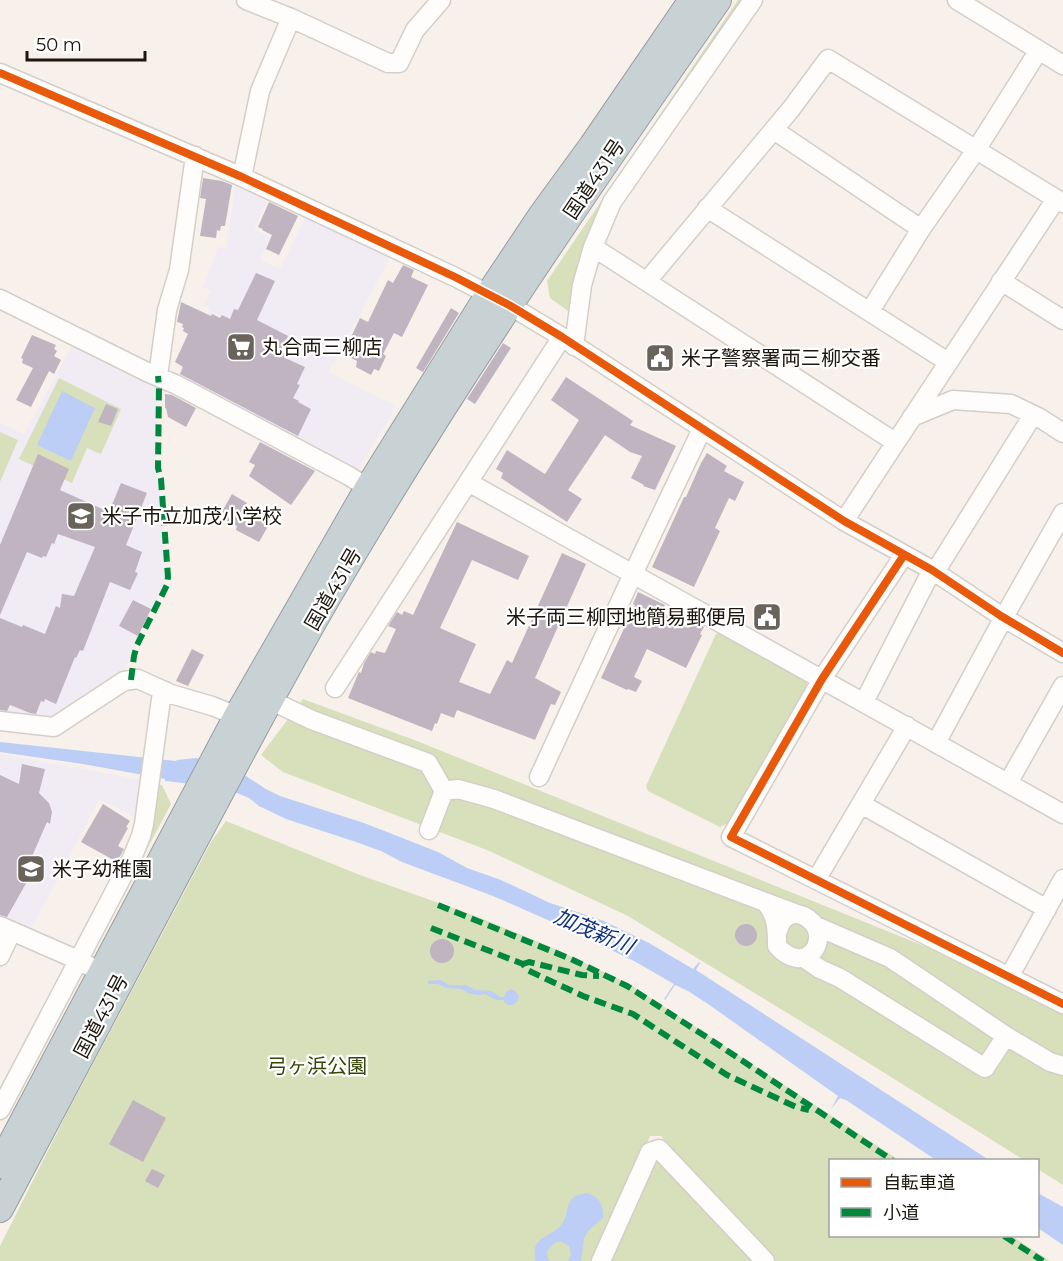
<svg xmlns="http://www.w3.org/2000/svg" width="1063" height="1261" font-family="Montserrat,'Noto Sans JP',sans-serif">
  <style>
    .commercial { fill: #f1ebf4 }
    .green { fill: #d7dfbb }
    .water { fill: #bccef6 }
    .building { fill: #bfb4bf }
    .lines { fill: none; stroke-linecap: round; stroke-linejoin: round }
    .minor-casing { stroke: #d5cec8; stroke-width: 21 }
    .highway-casing { stroke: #969e9f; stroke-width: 28 }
    .minor { stroke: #fefdfc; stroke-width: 18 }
    .highway { stroke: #c8d2d4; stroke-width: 26 }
    .quiet { stroke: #00873e; stroke-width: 6; stroke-dasharray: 12 6; stroke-linecap: butt }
    .cycleway-casing { stroke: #fff; stroke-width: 11 }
    .cycleway { stroke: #e8590c; stroke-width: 8 }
    .labels { text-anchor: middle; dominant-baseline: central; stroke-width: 4.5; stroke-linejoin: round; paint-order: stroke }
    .street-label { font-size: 20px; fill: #1c160f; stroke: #fff }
    .poi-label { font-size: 20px; fill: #1c160f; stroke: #fff; text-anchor: start }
    .park-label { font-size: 20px; fill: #354506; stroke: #fff }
    .water-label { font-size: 21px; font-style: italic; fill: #113182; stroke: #fff }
  </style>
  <rect width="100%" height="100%" fill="#f8f1eb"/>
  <path class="commercial" d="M236,184l32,14 -14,31 16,8 -10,22 20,10 26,-53 85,40 -62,116 65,33 -3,11 -36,58 -61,-32 2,-5 -40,-21 -2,3 -20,-10 1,-4 -58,-29 33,-67 -6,-4 7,-14 -8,-4 15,-40 8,1z
    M75,340l54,27 8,10 20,10 -1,77 3,20 7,95 -33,69 -9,26 -80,49 -44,-3v-297l24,11z
    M0,754l143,26 -5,40 -24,-14 -15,-6 -69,132 -30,-14z"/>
  <path class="green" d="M738,0h7l-132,190 -25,45 -15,49 -5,27 -18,-13 -3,-17z
    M59,378l62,31 -20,45 -14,-6 -15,35 -53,-24z
    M0,432l18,8 -18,42z
    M723,631l82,46 3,9 -80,137 -8,4 -72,-36 -2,-5 70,-152z
    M303,699l114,42 512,207 134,66v171l-25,-16v-9h-14l-194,-121 -202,-123 -141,-66 -204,-78 -22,-17z
    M156,784l6,1 9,19 -79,149z
    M226,821l134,54 118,42 75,31 76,36 270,176h-69v76h182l38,25h-277l-112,-125h-11l-39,97 -15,28h-596v-15l67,-133 144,-271z
    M665,1162l92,99h-148l40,-97z"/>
  <path class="water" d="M62,391l33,17 -24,53 -34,-16z
    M0,742l176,19 1,-1 19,-2 50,18 20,13 14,7 84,27 74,29 29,16 34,12 49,23 54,18 45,22 44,26 6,-7 1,1 -4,7 293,190h-53l-90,-60 -6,-2 -9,11 7,-13 -130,-92 -20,-13 -13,-6 -10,15 -1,-1 10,-15 -40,-23 -75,-36 -66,-29 -91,-34 -21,-11 -25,-9 -70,-23 -27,-13 -10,-8 -12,-5 -54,-10 -18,-2v-2l-82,-15 -83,-12z
    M441,980l8,5h17l10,5 15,1 9,6h4l2,-5 5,-3 5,3 3,4c-2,9 -10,13 -16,4h-7l-11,-6 -8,1 -9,-2 -6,-4 -16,-1 -8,-4h-10v-3z
    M586,1193c13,3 18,12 17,25l-15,13 -4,8 -3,22h-13l3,-7 -2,-8 -9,-5 -6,2 -7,8 1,8 3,2h-15c-7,-25 15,-23 25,-36 11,-13 0,-28 25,-32z
    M1038,1193l25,14v38l-25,-17z"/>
  <path class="building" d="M203,178l19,3 10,4 -7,41h-4l-1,5 -3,-1 -1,8 -16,-2 6,-37 -6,-1z
    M269,202l29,14 -19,39 -13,-6 6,-14 -10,-5 1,-1 -5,-2z
    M403,265l11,5 -3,7 17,8 -26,52 -8,-4 -11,21 3,2 -7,15 -5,-2 -3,6 -15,-8 1,-6 -14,-7 17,-36 8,4 20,-42 5,3z
    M256,273l19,8 -18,39 31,16 -7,14 6,3 -2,5 20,9 -8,17 3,1 -7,13 6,3 -1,1 13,7 -13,27 -118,-62 3,-7 -8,-5 13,-28 -5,-3 1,-3 -2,-1 1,-3 -6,-2 4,-20 30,14 1,-2 8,4 2,-3 8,4 4,-10 4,1z
    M451,308l8,5 -36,59 -7,-4z
    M32,335l24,10 -2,4 3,2 -3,5 7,4 -7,14 -5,-3 -18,36 -15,-7 17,-32 -11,-5 1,-4 -2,-1z
    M503,343l8,5 -36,56 -8,-5z
    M566,377l67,44 -3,4 46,21 -21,44 -12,-4 1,-1 -13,-7 11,-22 -12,-4 -25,-17 -37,55 14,9 -15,23 -66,-44 2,-5 -7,-4 11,-19 38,24 34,-54 -28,-20z
    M165,394l7,1 24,13 -10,19 -18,-10 -2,-9h-1z
    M106,404l12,5 -7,17 -13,-4z
    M260,442l55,29 -24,34 -42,-29 6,-11 -6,-3z
    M707,453l20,13 -3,5 20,11 -9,19 -6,-3 -14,30 5,3 -26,56 -42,-20 32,-70h2l15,-34z
    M38,454l31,15 -9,21 49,22 12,-29 26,10 -21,52 16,7 -7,20 3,1 -8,17 -20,-8 -27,69 -3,-1 -4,8 -1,-1 -19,47 -11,-5 -1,3 -3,-1 -5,13 -6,-1 -20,-8 -3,6 -7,-1v-92l22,9 1,-2 22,9 11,-28 4,2 2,-14 12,2 21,-49 -37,-13 -4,10 -2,-1 -6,14 -3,-1 -1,2 -15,-6 -27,63v-70z
    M232,494l15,9 -2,3 26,15 -12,21 -23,-12 1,-4 -15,-8 -2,-3z
    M457,522l72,34 -11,24 -46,-20 -32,68 36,16 -17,38 31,12 17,-34 5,3 50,-110 24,11 -51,114 26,14 -6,13 -4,-1 -16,36 -78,-30 -3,8 -13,-5 -4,11 -2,-1 -3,8 -84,-33 10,-24 1,-2 2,1 3,-10 7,-11 4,2 1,-3 9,2 11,-24 -8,-3 9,-14 5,3 2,-4 9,4z
    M638,592l27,13 -4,8 25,11 3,-6 15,9 -4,7 2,1 -16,33 -39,-19 -13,28 8,4 -6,11 -8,-3 -1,1 -26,-12 34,-73 -2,-1z
    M133,600l18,9 -13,27 -19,-10z
    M192,649l12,6 -16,31 -12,-5z
    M22,764l23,5 -6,24 10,10 3,9 -2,12 -3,-2 -17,39 7,3 -30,53 -7,-2v-140l19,9z
    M103,804l27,17 -4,6 2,1 -10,18 6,3 -7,13 -36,-20z
    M735 935a11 11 0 1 1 22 0a11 11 0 1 1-22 0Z
    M430 951a12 12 0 1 1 24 0a12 12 0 1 1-24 0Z
    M133,1100l33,18 -23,44 -34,-18z
    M152,1169l13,6 -7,13 -13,-7z"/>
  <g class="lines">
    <g class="minor-casing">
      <path id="minor" d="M957,0l106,65
        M291,18l97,45h11l16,-33 26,-30
        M0,73l242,104 213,100 54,28 53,32 282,184 88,49 69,46 62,37
        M774,130l147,99
        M242,177l18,-86 31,-73 -45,-18
        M707,208l241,154
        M593,247l302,195
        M647,281l144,-172 37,-50 235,144
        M1001,281l62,39
        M0,299l147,73 30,13 172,91 19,12
        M870,311l51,-82 55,-79 63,-100
        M574,346l8,-61 11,-38 19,-45 141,-202
        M158,376l9,-66 12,-40 16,-114
        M912,417l41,-17 58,4 29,14 23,15
        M468,482l595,332
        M844,521l212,-322
        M904,555l-82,124 -91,158 332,167
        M935,572l98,-157
        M335,688l227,-351
        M270,700l42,20 116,43 16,28
        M864,702l68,-132
        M0,721l54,6 70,-46 14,-2 33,15 41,12 25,10
        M936,743l68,-126 59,-104
        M539,777l94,-203 69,-145
        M1008,783l55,-97
        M861,804l186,105
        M429,830l15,-39 14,-2 36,10 271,103
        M816,880l91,-154
        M0,926l78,34 24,13
        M777,933c3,-9 7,-19 18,-19 7,0 12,3 17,8 18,19 -7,55 -35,24 0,-18 0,-30 -12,-44l32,12
        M0,956l12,-25
        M804,958l16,11 20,9 145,90 21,-32 -116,-78 -74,-32
        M1009,977l54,-98
        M1006,1036l44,26 13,4
        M0,1110l132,-252 9,-22 3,-12 17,-125 4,-8
        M601,1261l49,-109 9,-3 106,112"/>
    </g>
    <g class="highway-casing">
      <path id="highway" d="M0,1165l237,-449 131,-228 121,-194 52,-78 51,-70 100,-146
        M0,1209c63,-121 127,-242 192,-363 44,-83 88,-167 135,-248 120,-206 255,-403 391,-598"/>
    </g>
    <use href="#minor" class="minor"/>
    <use href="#highway" class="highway"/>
    <path class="quiet" d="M131,680l3,-24 3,-11 30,-60 1,-8 -7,-98 -3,-11 1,-81 -1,-11
      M438,905l133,54 56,27 78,50 187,124
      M431,928l92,36 4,6 56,26 50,18 94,61 69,32 13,3
      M523,964l6,-2 53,13 17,1
      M1004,1236l39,25"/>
    <g class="cycleway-casing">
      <path id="cycleway" d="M0,73l242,104 213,100 54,28 53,32 282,184 88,49 69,46 62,37
        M904,555l-82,124 -91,158 332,167"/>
    </g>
    <use href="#cycleway" class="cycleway"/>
  </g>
  <defs>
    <g id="supermarket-square" transform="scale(1.5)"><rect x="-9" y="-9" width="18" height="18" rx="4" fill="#69635c" stroke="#fff"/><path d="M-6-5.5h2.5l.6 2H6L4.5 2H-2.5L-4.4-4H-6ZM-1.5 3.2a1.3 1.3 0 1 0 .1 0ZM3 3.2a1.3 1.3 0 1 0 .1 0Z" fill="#fff"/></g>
    <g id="civic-square" transform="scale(1.5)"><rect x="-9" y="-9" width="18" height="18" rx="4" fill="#69635c" stroke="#fff"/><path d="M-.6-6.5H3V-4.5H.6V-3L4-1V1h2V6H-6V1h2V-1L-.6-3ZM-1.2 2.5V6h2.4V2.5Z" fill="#fff"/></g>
    <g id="school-square" transform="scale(1.5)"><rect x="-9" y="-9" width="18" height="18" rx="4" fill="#69635c" stroke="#fff"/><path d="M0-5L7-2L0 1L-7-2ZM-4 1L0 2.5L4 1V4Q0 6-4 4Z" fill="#fff"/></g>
  </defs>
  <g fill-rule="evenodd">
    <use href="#supermarket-square" x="241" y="347"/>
    <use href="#civic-square" x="660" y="358"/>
    <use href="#school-square" x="81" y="516"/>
    <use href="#civic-square" x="767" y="617"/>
    <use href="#school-square" x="31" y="869"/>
  </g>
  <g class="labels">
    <g class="street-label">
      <text transform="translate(594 179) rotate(-56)">国道431号</text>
      <text transform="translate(333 589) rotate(-60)">国道431号</text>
      <text transform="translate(101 1016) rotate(-62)">国道431号</text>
    </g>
    <g class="poi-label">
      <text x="262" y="347">丸合両三柳店</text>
      <text x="681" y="358">米子警察署両三柳交番</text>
      <text x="102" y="516">米子市立加茂小学校</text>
      <text x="746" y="617" text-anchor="end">米子両三柳団地簡易郵便局</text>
      <text x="52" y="869">米子幼稚園</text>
    </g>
    <g class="park-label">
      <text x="317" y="1066">弓ヶ浜公園</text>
    </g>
    <g class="water-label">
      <text transform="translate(594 931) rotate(23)">加茂新川</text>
    </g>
  </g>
  <rect x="829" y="1159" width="210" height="78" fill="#ffffff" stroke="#a4a29f" stroke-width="1.5"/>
  <rect x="841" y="1178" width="30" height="9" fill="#e8590c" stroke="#a4a29f" stroke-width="1.5"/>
  <text x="883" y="1189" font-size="18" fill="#1c160f">自転車道</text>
  <rect x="841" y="1208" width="30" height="9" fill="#00873e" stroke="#a4a29f" stroke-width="1.5"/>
  <text x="883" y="1219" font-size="18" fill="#1c160f">小道</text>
  <path d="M27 51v9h118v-9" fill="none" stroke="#1c160f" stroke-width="3"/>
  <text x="36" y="51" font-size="18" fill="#1c160f" stroke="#ffffff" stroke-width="4.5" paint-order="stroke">50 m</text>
</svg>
